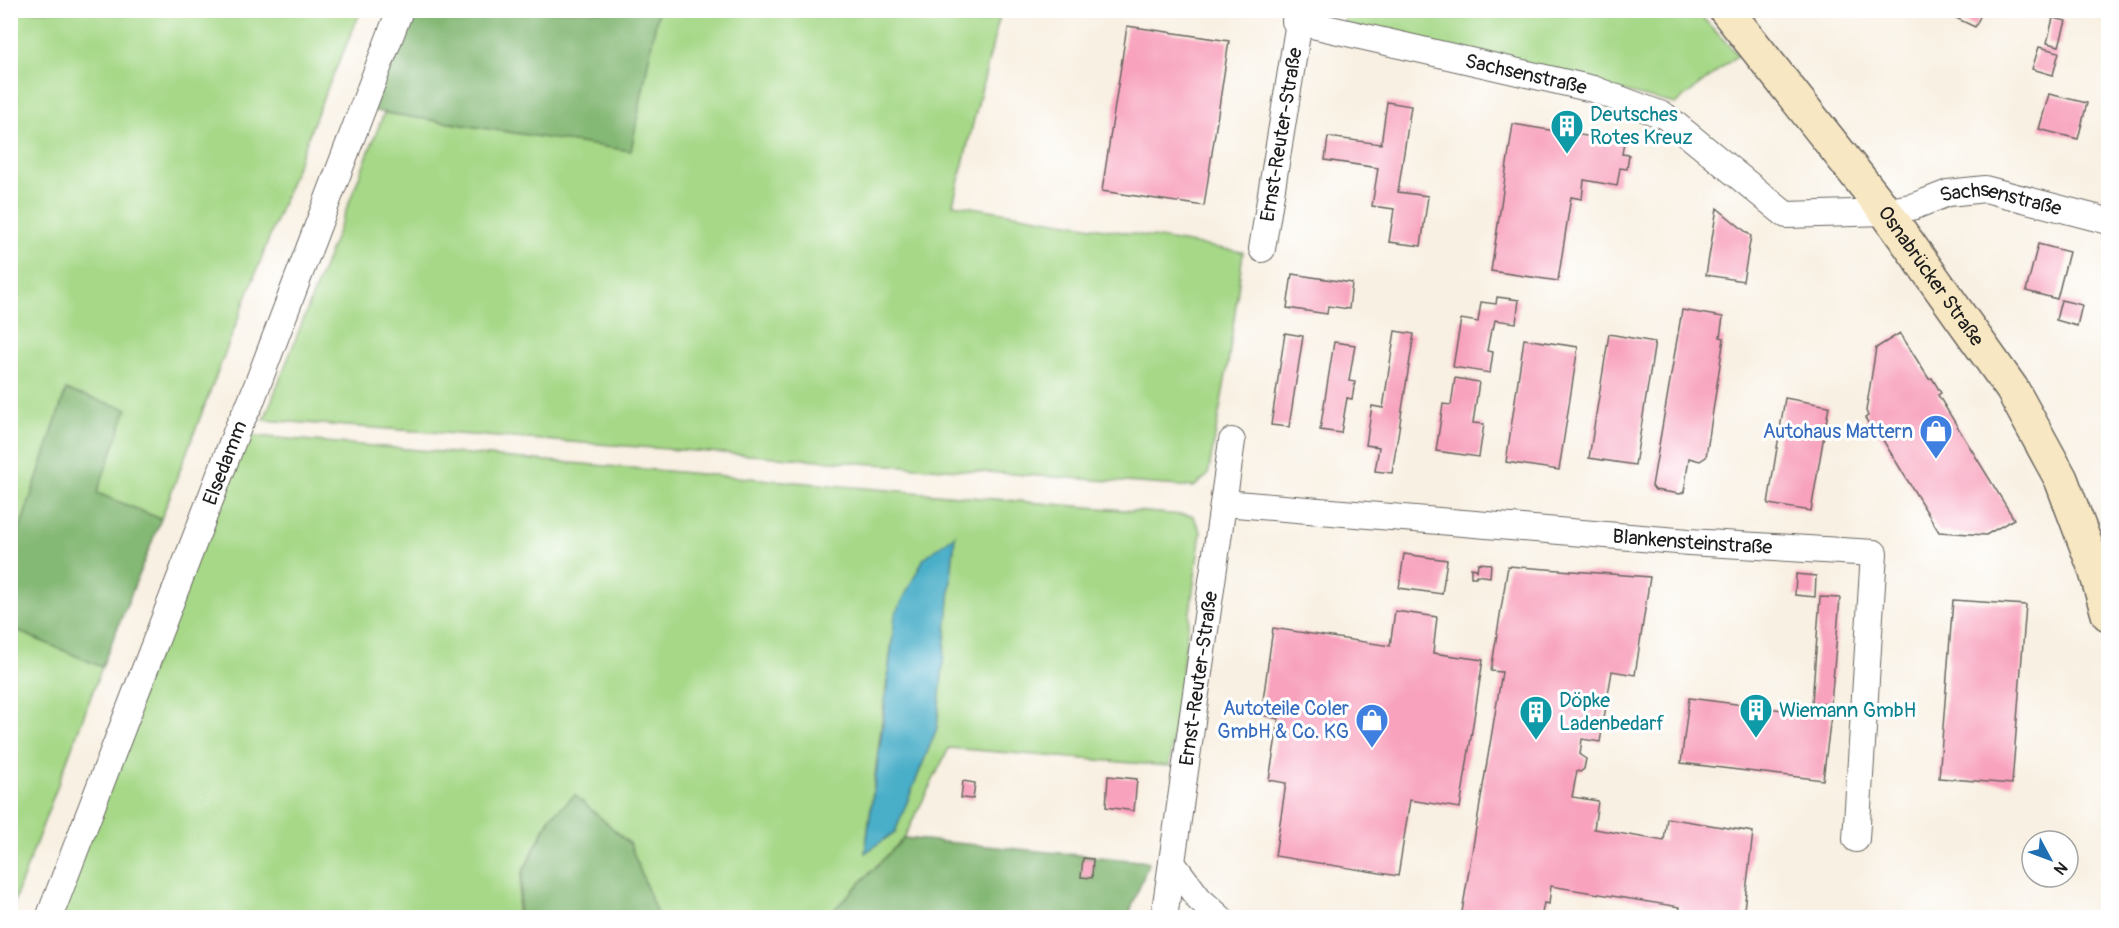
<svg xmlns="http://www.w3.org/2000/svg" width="2119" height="928" font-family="Pangolin,sans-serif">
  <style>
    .green { fill: #a6d887; stroke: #617a52; stroke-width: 1.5; fill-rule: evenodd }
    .forest { fill: #84b874; stroke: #506a48; stroke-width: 1.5 }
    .water { fill: #49aec8; stroke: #326572; stroke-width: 1.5 }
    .building { fill: #f8a2bd }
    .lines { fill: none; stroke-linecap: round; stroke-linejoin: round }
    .minor-casing { stroke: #696661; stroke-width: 28 }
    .secondary-casing { stroke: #696661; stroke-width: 36 }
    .minor { stroke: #fff; stroke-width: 26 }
    .secondary { stroke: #f8e7c3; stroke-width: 33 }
    .labels { text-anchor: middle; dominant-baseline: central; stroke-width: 6; stroke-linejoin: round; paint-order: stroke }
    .street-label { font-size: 20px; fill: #1c1c1c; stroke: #fff }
    .culture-label { font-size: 20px; fill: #0d838f; stroke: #fff; text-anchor: start }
    .shop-label { font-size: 20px; fill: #366cbe; stroke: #fff; text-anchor: end }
  </style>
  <rect width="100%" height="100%" fill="#fff"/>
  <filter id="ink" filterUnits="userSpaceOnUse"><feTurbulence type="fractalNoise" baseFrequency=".0167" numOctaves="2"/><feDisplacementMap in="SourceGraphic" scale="12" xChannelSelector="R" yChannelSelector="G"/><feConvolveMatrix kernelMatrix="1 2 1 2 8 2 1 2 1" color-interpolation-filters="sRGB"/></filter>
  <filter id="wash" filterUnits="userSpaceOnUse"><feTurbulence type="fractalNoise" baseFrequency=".008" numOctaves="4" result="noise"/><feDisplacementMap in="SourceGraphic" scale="24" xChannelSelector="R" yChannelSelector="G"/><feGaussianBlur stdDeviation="1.35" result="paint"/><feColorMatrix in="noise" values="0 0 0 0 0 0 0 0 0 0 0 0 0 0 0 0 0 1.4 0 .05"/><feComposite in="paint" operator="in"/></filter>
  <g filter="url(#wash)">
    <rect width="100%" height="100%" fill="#f8f0e2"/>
    <path class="green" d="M11,11h350l-39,90 -161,418 -64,-26 -31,-103 -55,166z
      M658,11h343l-48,193 290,48 -15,112 -20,111 -14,12 -930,-67 120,-307 247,38z
      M1344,11h352l42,44 -63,49 -330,-79z
      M243,435l950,81 8,16 -32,234 -220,-18 -45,90 -70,72 -2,7h-174l-28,-73 -55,-48 -25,21 -28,56 -6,44 -462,1zM955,535l-18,193 -42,104 -30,21 30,-237z
      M11,628l91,39 -91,243z"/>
    <path class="forest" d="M404,11h254l-27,140 -263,-41z
      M66,390l61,19 -30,84 64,26 -59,148 -91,-39v-72z
      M575,795l55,49 28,73h-140l5,-45 28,-55z
      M904,838l245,24 -21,55 -296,1 2,-8z"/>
    <path class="water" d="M955,535l-18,193 -42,104 -30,21 18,-130 12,-108 29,-57z"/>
    <g id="blocks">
      <path class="building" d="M1939,10h44l-8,17z
        M2053,18l13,3 -7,25 -12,-3z
        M1127,26l102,15 -25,165 -102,-15z
        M2039,47l20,5 -6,23 -21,-6z
        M2049,94l38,9 -9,36 -39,-10z
        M1387,102l24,4 -13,86 30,4 -7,50 -32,-4 5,-33 -22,-3 6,-38 -53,-8 3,-23 53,7z
        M1513,124l111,18 -2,12 7,1 -2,14 -7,-1 -3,18 -33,-6 -2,19 -11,-2 -13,84 -67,-10z
        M1717,208l34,28 -8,45 -37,-6z
        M2038,244l31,8 -12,47 -31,-8z
        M1292,274l60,9 -3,26 -21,-3 -1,8 -40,-6z
        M1497,297l22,3 -3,23 -21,-3 -2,10h-2l-4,21 6,1 -3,21 -37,-6 8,-48 17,3 3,-20 15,2z
        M2061,300l21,5 -5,21 -21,-6z
        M1682,310l41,7 -3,20 4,1 -18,119 -6,4 -11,-3 -5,34 -4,2 -25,-4 -3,-4z
        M1395,331l19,3 -22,139 -17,-2 4,-24 -13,-2 6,-39 11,2z
        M1285,333l18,3 -14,91 -18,-2z
        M1900,333l29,46 3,-1 9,15 -3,2 76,124 -28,16 -47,-3 -61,-100 -3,1 -10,-15 3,-2 -2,-5 10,-63z
        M1609,334l46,8 -20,123 -46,-7z
        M1524,339l54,8 -19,123 -53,-8z
        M1334,342l21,3 -6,36 6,1 -3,17 -5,-1 -6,35 -21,-3z
        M1455,378l24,4 -6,41 11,1 -5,33 -43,-6 7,-47 8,1z
        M1785,398l44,8 -18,105 -43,-7z
        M1404,554l43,6 -5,34 -43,-6z
        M1478,563l13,1 -1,13 -14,-2v2h-5v-9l5,1 1,2z
        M1508,566l142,11 -15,98 -23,-4 -12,71 -18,-3 -2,16 6,4 -2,10 -4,3 -3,-1 -5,26 26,4 -4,28 70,12 3,-23 86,14 -10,86h-65l2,-11 -129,-21 -2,18 -5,-1 -3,15h-80l41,-246 -11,-1z
        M1796,574l20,2 -1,21 -20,-2z
        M1820,597l20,1 -9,106 -19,-1z
        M1953,600l73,5 -14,179 -73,-6z
        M1395,611l42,6 -4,36 50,7 -23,148 -50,-8 -12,76 -123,-20 11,-73 -17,-3 10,-61 -18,-4 12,-87 117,18z
        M1689,698l142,18 -8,64 -142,-17z
        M1108,776l29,3 -3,32 -28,-4z
        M963,781l12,2 -2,16 -12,-1z
        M1083,858l10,1 -1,19 -11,-1z"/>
    </g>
  </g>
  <g filter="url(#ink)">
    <use href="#blocks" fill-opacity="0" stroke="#696661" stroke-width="1.5"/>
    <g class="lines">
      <g class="minor-casing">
        <g id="minor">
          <path id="s1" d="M1295,21l298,68 72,27 121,99 100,-3 29,-6 33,-13 37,-4 123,32"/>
          <path id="s2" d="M1262,249l37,-227"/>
          <path id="s3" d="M1224,503l465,39 185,11 -18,286"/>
          <path d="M1172,863l27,36 21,19"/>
          <path id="s4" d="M49,918l190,-493 11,-21 150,-394"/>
          <path id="s5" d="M1164,918l68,-477"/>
        </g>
      </g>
      <g class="secondary-casing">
        <g id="secondary">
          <path id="s6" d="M1726,10l160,202 126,177 49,90 34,90 13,45"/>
        </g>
      </g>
      <use href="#minor" class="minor"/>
      <use href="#secondary" class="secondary"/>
    </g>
  </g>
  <defs>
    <g id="building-pin" transform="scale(1.725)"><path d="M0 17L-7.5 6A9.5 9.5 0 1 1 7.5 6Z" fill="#0f9aa8" stroke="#fff"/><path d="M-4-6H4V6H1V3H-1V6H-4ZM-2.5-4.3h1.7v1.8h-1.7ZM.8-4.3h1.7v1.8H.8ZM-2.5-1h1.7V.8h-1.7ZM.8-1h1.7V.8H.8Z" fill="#fff"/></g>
    <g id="shop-pin" transform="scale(1.725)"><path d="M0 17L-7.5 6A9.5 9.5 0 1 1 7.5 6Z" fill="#3f7fe0" stroke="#fff"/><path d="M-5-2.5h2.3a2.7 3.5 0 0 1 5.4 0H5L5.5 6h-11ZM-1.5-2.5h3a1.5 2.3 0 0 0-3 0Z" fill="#fff"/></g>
  </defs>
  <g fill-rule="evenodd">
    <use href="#building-pin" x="1567" y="126"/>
    <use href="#shop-pin" x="1936" y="431"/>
    <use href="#building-pin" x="1756" y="710"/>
    <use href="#building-pin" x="1536" y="712"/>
    <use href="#shop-pin" x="1372" y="720"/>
  </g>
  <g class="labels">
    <g class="street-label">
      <text stroke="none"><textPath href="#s1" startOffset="237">Sachsenstraße</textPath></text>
      <text stroke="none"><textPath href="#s2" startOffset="116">Ernst-Reuter-Straße</textPath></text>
      <text stroke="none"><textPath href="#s1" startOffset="758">Sachsenstraße</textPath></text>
      <text stroke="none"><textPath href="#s6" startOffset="336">Osnabrücker Straße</textPath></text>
      <text stroke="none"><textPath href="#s4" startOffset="488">Elsedamm</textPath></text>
      <text stroke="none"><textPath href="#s3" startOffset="470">Blankensteinstraße</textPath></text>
      <text stroke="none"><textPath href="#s5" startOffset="242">Ernst-Reuter-Straße</textPath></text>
    </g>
    <g class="culture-label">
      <text x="1590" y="114">Deutsches<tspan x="1590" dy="23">Rotes Kreuz</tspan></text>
      <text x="1559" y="700">Döpke<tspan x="1559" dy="23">Ladenbedarf</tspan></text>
      <text x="1779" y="710">Wiemann GmbH</text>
    </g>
    <g class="shop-label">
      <text x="1913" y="431">Autohaus Mattern</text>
      <text x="1349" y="708">Autoteile Coler<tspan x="1349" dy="23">GmbH &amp; Co. KG</tspan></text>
    </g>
  </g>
  <rect width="2119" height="928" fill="none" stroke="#fff" stroke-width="36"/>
  <g transform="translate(2050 859) rotate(131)"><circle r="28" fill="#ffffff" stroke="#a4a4a4" stroke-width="1.5"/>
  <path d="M0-4.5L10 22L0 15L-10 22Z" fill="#1f6fb2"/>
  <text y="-9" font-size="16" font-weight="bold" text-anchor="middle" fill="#1c1c1c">N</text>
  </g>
</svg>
